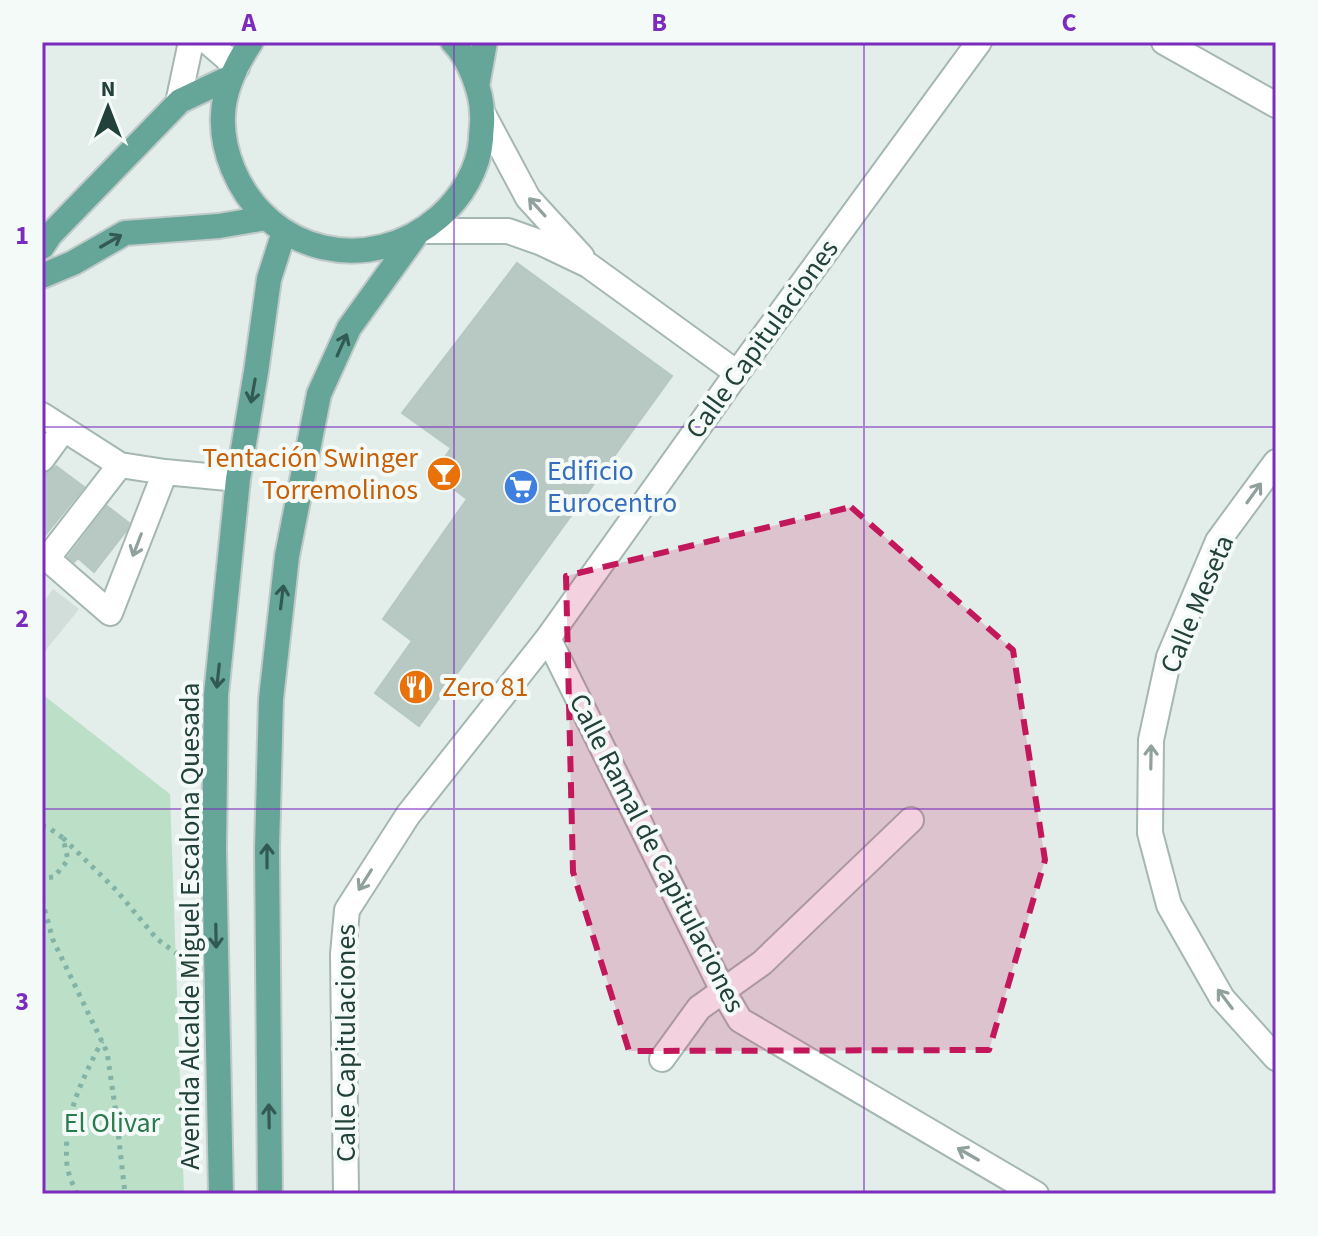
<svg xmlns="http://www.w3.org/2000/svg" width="1318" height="1236" font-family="'Source Sans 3',sans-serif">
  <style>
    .built { fill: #d1ded9 }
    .green { fill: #bbe0c7 }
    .building { fill: #b8c9c3; stroke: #b5c8c1; stroke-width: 2 }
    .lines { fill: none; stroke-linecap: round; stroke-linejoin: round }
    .minor-casing { stroke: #a5b7b2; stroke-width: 28 }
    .major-casing { stroke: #c1cac8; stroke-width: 28 }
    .path { stroke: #82b3a6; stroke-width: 5; stroke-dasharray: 4 6; stroke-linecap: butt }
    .minor { stroke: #fff; stroke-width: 24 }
    .major { stroke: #65a698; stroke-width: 24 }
    .oneway { stroke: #90a09c }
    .oneway2 { stroke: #335a52 }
    .marked { fill: #c2185b; fill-opacity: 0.2; stroke: #c2185b; stroke-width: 6; stroke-dasharray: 16 10; stroke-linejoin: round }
    .grid { fill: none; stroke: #7b2cbf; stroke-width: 2; stroke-opacity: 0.55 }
    .labels { text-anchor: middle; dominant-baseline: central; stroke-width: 8; stroke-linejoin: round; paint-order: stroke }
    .street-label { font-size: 28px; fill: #22413a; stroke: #f4faf7 }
    .food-label { font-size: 28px; fill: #c56008; stroke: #f4faf7; text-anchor: end }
    .shop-label { font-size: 28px; fill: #366cbe; stroke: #f4faf7; text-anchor: start }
    .park-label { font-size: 28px; fill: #297a4c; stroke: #f4faf7 }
    .neatline { fill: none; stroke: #7b2cbf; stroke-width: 3 }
    .grid-label { font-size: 26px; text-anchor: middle; font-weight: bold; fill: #7b2cbf }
  </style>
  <rect width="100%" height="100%" fill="#e3eeea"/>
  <path class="built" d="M53,589l26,20 -37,46v-55l2,1z"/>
  <path class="green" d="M42,694l128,100 14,400h-142z"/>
  <path class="building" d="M517,263l155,113 -253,350 -44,-33 37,-52 -29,-22 84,-120 -33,-25 17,-26 -49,-35z
    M56,466l28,21 -42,52v-65l7,-2z
    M107,506l22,17 -3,8 -32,41 -16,-14 -4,4 -6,-5z"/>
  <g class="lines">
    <g class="minor-casing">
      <path id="minor" d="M208,42l29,25
        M1164,42l112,63
        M178,103l13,-61
        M482,112l46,86 54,59
        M423,231h85l34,12 46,22 149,108
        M42,415l78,50 45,7 73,7
        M42,459l22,-30
        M1276,462l-58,79 -49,116 -18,83 -1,93 19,72 53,93 54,60
        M42,554l68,59 55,-141
        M47,559l73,-94
        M548,638l175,353 17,29 296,174
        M662,1059l37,-51 63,-45 149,-143
        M346,1194l-3,-240 4,-44 61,-95 140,-177 189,-265 242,-331"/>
    </g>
    <g class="major-casing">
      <path id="major" d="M251,42c-14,21 -27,47 -28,73 -1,18 3,37 10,54 35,85 137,108 206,48 22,-19 40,-48 42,-78 0,-8 2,-17 1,-25 0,-22 -13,-56 -29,-72
        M477,86l8,-44
        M42,247l8,-12 130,-134 51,-24
        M42,276l31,-13 52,-30 94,-7 47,-8
        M221,1194l-7,-345 2,-154 22,-216 18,-107 13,-93 15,-47
        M270,1194l-3,-345 4,-150 16,-143 32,-162 30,-66 67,-93"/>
    </g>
    <path class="path" d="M42,826l7,2 14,10 5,22 -14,17 -12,1
      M63,838l53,52 41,49 19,14
      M42,900l11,40 54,112 9,61 9,81
      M77,1194c-4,-9 -9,-20 -10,-29 -4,-49 14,-83 35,-124"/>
    <use href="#minor" class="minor"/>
    <use href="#major" class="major"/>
  </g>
  <defs><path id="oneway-shaft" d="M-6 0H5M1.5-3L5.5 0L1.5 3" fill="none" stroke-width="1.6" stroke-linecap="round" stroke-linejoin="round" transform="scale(2)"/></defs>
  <g class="oneway">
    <use href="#oneway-shaft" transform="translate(537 207) rotate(-132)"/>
    <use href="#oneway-shaft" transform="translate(1254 493) rotate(-54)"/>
    <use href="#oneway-shaft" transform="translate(137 545) rotate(111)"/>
    <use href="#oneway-shaft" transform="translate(1151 757) rotate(-89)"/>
    <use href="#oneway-shaft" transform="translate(365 880) rotate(122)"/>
    <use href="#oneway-shaft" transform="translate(1225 999) rotate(-127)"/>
    <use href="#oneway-shaft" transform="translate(968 1154) rotate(-150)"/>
  </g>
  <g class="oneway2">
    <use href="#oneway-shaft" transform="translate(111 241) rotate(-30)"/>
    <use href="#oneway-shaft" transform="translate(342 345) rotate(-66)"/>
    <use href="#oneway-shaft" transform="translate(253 391) rotate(100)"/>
    <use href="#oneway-shaft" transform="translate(282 597) rotate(-83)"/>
    <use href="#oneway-shaft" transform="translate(218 676) rotate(96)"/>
    <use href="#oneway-shaft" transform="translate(267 856) rotate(-90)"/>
    <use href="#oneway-shaft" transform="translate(216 936) rotate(89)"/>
    <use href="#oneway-shaft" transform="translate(269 1116) rotate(-91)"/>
  </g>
  <path class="marked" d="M851,507l162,143 32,210 -56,190 -360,1 -56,-179 -7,-296z"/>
  <path class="grid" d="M454,42v1152M864,42v1152M42,427h1234M42,809h1234"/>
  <defs>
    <g id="bar-disc" transform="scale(1.8)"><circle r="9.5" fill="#e8710a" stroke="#f4faf7"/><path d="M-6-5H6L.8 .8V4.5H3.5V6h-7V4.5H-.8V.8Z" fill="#fff"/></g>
    <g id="supermarket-disc" transform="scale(1.8)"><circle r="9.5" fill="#3f7fe0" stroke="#f4faf7"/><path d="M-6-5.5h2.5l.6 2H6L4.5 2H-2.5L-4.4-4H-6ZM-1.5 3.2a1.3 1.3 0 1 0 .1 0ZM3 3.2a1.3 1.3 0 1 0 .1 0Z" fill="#fff"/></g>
    <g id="restaurant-disc" transform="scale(1.8)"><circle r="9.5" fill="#e8710a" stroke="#f4faf7"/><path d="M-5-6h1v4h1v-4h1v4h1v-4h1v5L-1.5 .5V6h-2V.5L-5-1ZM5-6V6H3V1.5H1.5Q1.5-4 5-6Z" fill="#fff"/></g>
  </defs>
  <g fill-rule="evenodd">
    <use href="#bar-disc" x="444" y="474"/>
    <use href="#supermarket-disc" x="521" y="487"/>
    <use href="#restaurant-disc" x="416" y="687"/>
  </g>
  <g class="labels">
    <g class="street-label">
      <text transform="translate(762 339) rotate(-54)">Calle Capitulaciones</text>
      <text transform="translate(1197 604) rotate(-67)">Calle Meseta</text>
      <text transform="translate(657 853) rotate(63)">Calle Ramal de Capitulaciones</text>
      <text transform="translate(190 926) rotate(-90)">Avenida Alcalde Miguel Escalona Quesada</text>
      <text transform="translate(346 1043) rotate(-90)">Calle Capitulaciones</text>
    </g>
    <g class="food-label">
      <text x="418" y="458">Tentación Swinger<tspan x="418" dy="32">Torremolinos</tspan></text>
      <text x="442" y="687" text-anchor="start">Zero 81</text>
    </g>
    <g class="shop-label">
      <text x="547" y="471">Edificio<tspan x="547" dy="32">Eurocentro</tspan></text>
    </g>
    <g class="park-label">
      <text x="112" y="1123">El Olivar</text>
    </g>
  </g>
  <rect width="1318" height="1236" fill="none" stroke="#f4faf7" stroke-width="88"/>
  <g transform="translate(108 108)" stroke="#f4faf7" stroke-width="6" paint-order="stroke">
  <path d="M0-6L14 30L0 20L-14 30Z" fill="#22413a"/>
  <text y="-12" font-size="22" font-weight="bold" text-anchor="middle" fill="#22413a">N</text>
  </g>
  <rect x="44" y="44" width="1230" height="1148" class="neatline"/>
  <g class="grid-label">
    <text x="249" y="31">A</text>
    <text x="659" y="31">B</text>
    <text x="1069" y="31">C</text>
    <text x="22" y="244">1</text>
    <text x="22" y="627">2</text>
    <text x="22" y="1010">3</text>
  </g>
</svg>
